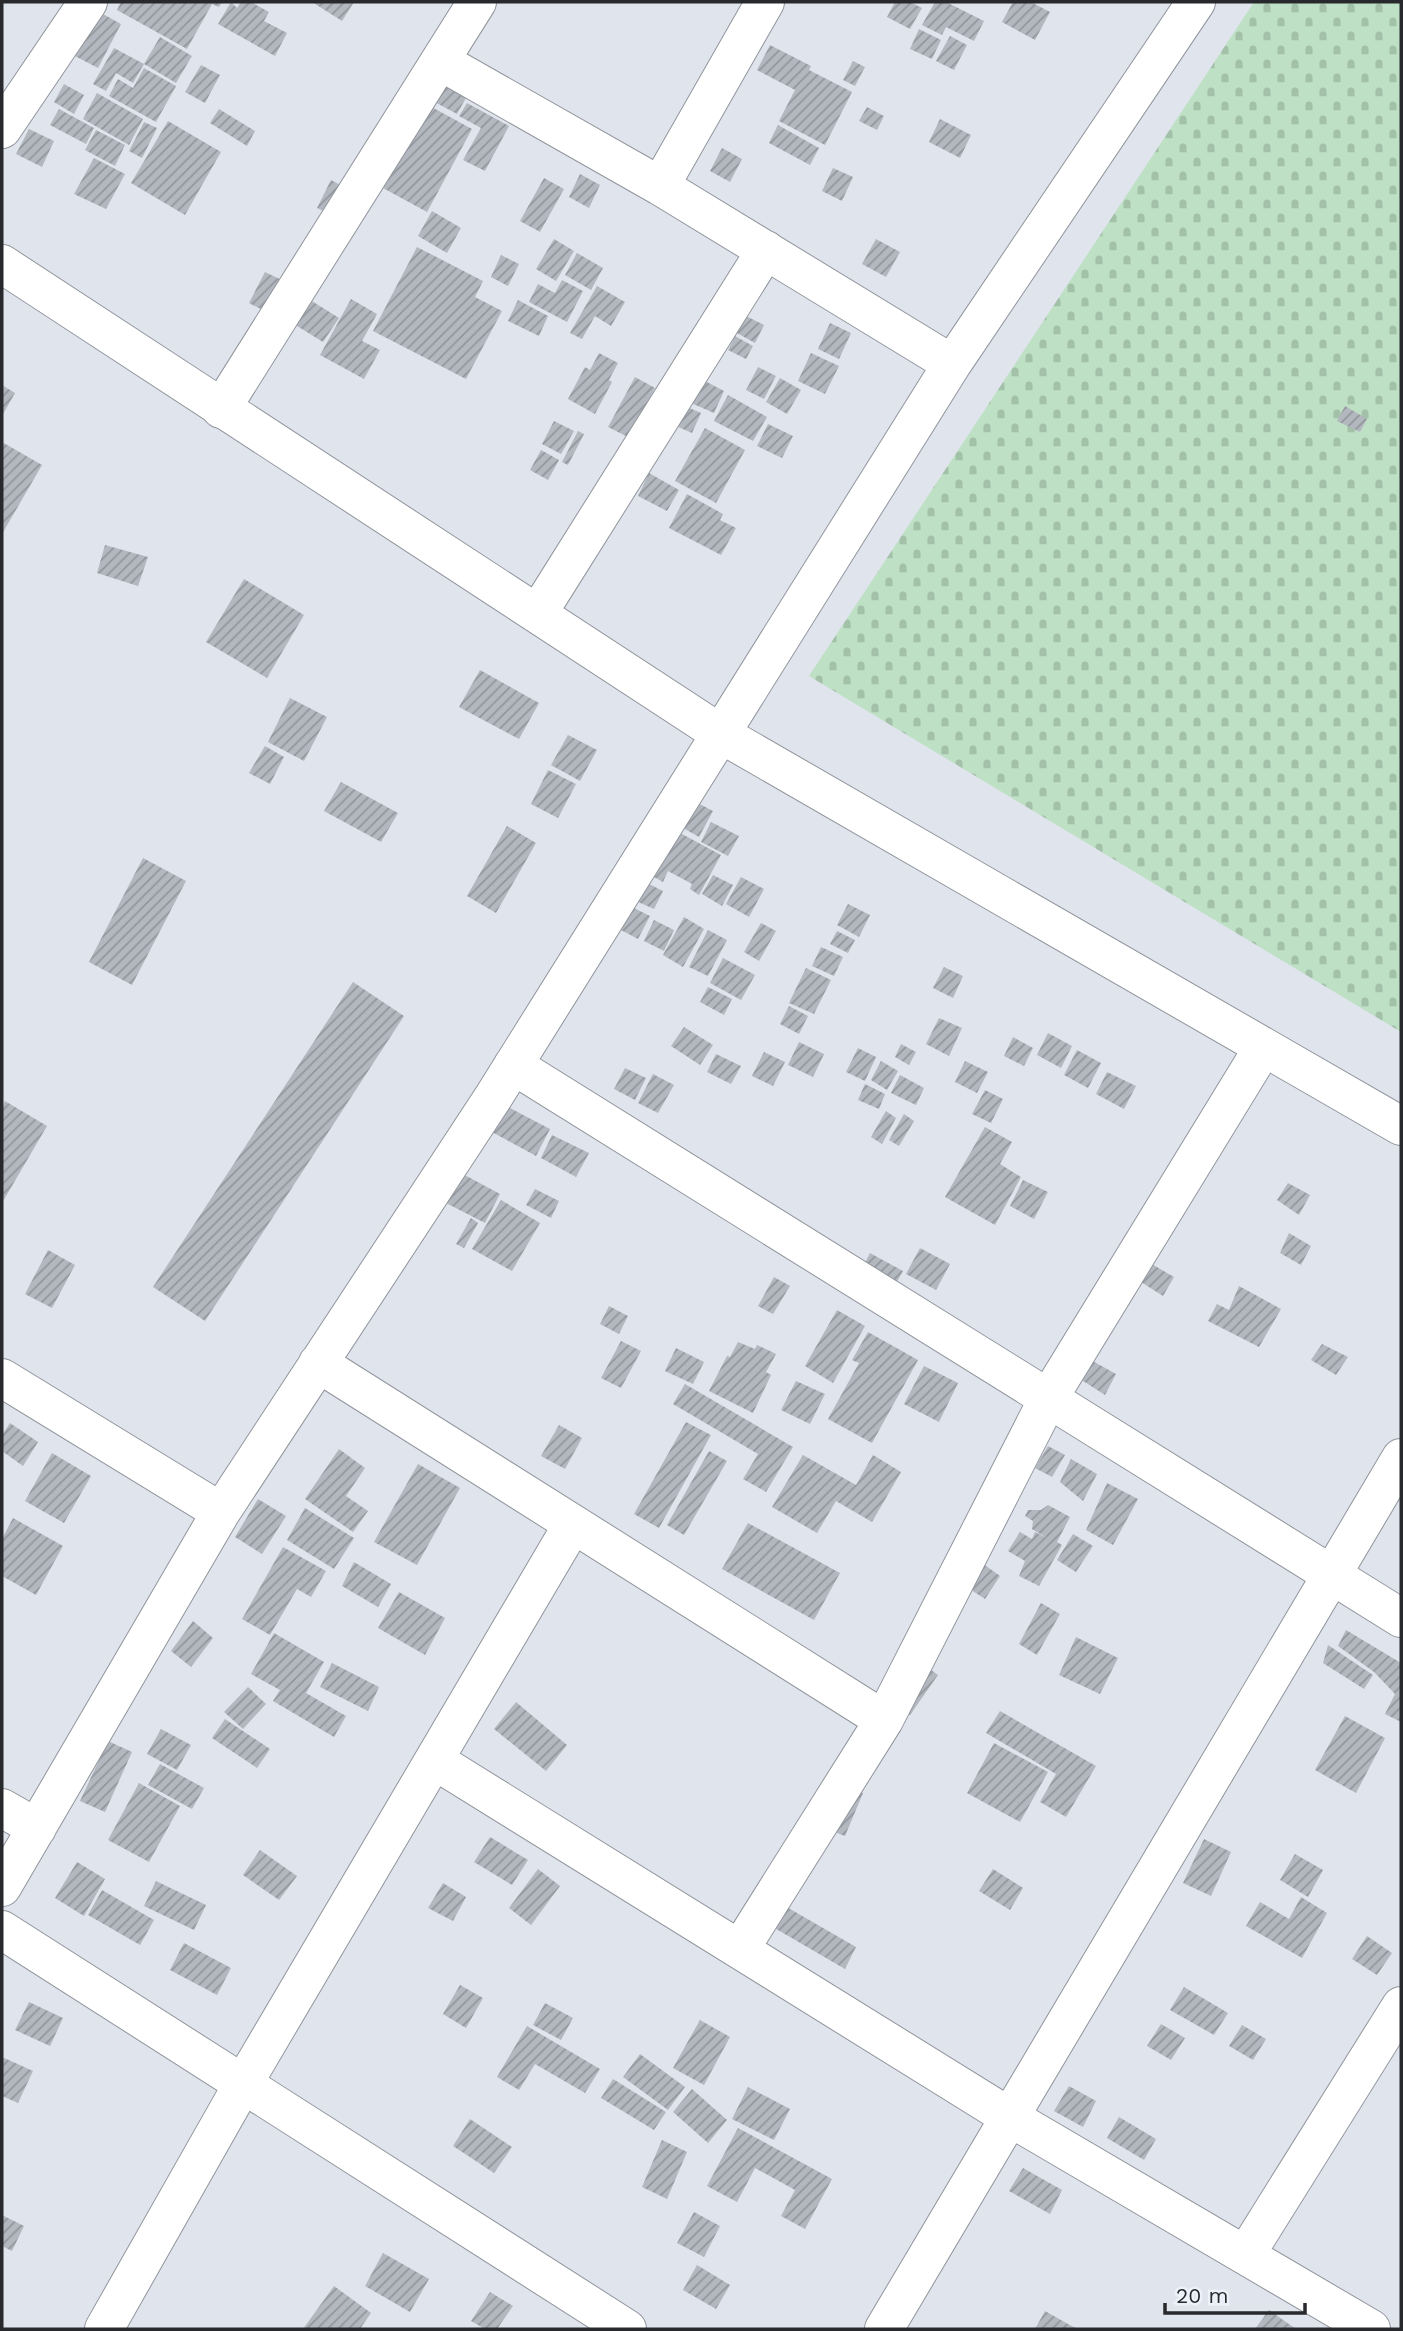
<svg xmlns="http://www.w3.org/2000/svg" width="1403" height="2331" font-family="'Work Sans',sans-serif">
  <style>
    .cemetery { fill: url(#cemetery-stones) }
    .building { fill: url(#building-hatch) }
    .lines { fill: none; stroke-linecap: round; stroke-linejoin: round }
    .street-casing { stroke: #90959c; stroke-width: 40 }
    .secondary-casing { stroke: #90959c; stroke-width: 40 }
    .street { stroke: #fff; stroke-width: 38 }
    .secondary { stroke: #fff; stroke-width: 38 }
  </style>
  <defs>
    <pattern id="cemetery-stones" width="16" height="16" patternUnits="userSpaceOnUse" patternTransform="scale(1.75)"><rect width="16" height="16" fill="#bee0c4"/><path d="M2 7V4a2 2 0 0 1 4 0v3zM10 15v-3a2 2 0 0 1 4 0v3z" fill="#a3c0a9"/></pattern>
    <pattern id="building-hatch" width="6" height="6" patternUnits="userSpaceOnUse" patternTransform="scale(1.75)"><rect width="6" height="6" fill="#b3b8c0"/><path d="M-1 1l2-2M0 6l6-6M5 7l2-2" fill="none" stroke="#92969c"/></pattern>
  </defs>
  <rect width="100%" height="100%" fill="#e0e4ed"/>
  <path class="cemetery" d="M1254,2h147v1030l-592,-356z"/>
  <path class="building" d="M121,2h101l-3,5 -7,-3 -25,45 -70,-39z
    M231,2l6,6 4,-6h10l18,10 -5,9 23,12 -12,23 -57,-32z
    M312,2h42l-12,19z
    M895,2h15l12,6 -12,21 -23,-12z
    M935,2h11l38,19 -10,20 -28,-14 -4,8 -20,-10z
    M1013,2h18l19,10 -15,28 -33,-18z
    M94,9l27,15 -23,44 -27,-14z
    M919,29l22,11 -9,19 -22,-10z
    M950,36l17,9 -13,25 -18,-9z
    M160,37l32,19 -16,27 -32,-19z
    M770,45l41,21 -2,4 43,22 -27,53 -46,-24 16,-31 -38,-20z
    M114,48l30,16 -11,19 -17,-10 -10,18 -13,-7z
    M853,61l12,6 -10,19 -12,-6z
    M201,65l19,10 -15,28 -20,-11z
    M144,68l32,18 -20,36 -47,-26 9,-17 15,9z
    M440,82l27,14 -10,18 -26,-14z
    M64,84l20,11 -10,19 -20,-12z
    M97,93l46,26 -14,26 -46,-26z
    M467,103l42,23 -24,45 -22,-11 18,-32 -22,-12z
    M428,105l44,24 -45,83 -44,-24z
    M867,107l17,9 -7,14 -18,-9z
    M59,109l35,19 -8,16 -36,-19z
    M219,109l36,22 -8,15 -37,-23z
    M940,119l31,16 -11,23 -31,-16z
    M168,121l53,31 -36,63 -54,-32z
    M144,122l13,6 -15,30 -13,-7z
    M778,125l41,23 -9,17 -41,-22z
    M29,129l25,12 -12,26 -26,-13z
    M96,130l29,15 -10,21 -30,-16z
    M722,148l20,11 -12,23 -20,-11z
    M94,158l31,16 -19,35 -32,-15z
    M833,168l20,9 -11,24 -20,-10z
    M580,174l20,11 -11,23 -20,-11z
    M544,178l20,11 -24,43 -20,-11z
    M331,180l21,11 -14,27 -21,-10z
    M432,211l29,17 -14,25 -29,-17z
    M554,239l20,12 -18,30 -20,-12z
    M876,239l24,13 -14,25 -24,-13z
    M417,247l66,34 -8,16 27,14 -36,68 -93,-48z
    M577,253l26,15 -12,22 -26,-15z
    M501,255l18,9 -11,22 -17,-9z
    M265,272l25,12 -16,32 -25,-13z
    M562,280l21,11 -16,31 -38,-20 9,-18 17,9z
    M597,286l28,16 -14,24 -16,-10 -13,23 -12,-6z
    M299,293l40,25 -16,24 -39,-24z
    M351,299l26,15 -15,27 18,9 -16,29 -44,-24z
    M518,300l30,16 -9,20 -31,-15z
    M744,315l20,10 -9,18 -20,-11z
    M830,323l21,10 -12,26 -21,-10z
    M735,336l18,10 -7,13 -18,-9z
    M599,353l19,10 -9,17 3,2 -17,32 -27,-15 17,-32 5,3z
    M811,353l28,13 -14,28 -27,-13z
    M758,367l18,9 -12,23 -18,-9z
    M635,377l20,11 -27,49 -20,-10z
    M780,378l21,12 -14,24 -21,-12z
    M703,380l21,11 -10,22 -23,-10z
    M2,385l13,8 -13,23z
    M728,395l39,22 -14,24 -39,-20z
    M685,406l16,7 -9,20 -16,-7z
    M1345,406l22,13 -7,13 -23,-11z
    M554,421l20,10 -13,23 -19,-10z
    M768,424l25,12 -11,22 -25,-12z
    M705,428l40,22 -29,53 -41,-22z
    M578,431l6,3 -16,31 -6,-3z
    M2,442l40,23 -40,69z
    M541,450l18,10 -11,20 -18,-10z
    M649,473l30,17 -12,21 -29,-15z
    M687,494l36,20 -3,6 16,8 -15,27 -52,-27z
    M105,545l43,12 -10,29 -41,-13z
    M244,579l60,36 -37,63 -61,-36z
    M480,670l59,33 -20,36 -60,-32z
    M290,698l37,19 -23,44 -36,-19z
    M568,735l29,15 -17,31 -29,-16z
    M265,746l19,11 -14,27 -21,-11z
    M548,770l28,14 -18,34 -27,-14z
    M341,782l57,31 -17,29 -57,-31z
    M690,799l23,12 -14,26 -23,-13z
    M711,822l28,14 -11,20 -27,-14z
    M507,826l29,17 -40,70 -29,-17z
    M669,827l52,28 -22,40 -9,-6 2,-5 -24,-13 -5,11 -18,-10z
    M143,858l43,23 -54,104 -43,-23z
    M713,875l20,10 -11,21 -20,-12z
    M741,877l23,12 -15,28 -23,-13z
    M645,882l18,9 -9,18 -18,-8z
    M848,904l22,11 -11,22 -22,-12z
    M630,906l20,10 -12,23 -19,-10z
    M684,917l20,12 -21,38 -20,-12z
    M654,920l20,10 -10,21 -20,-10z
    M761,923l15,8 -17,30 -15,-9z
    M708,930l19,10 -19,36 -19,-9z
    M837,931l18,9 -7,13 -18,-9z
    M821,947l22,10 -9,19 -22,-10z
    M723,958l32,17 -14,25 -31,-17z
    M944,967l19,9 -10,22 -20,-10z
    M806,968l25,12 -17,34 -25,-11z
    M353,982l51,34 -199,305 -52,-34z
    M708,987l24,12 -8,16 -24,-13z
    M789,1006l19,10 -9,18 -19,-10z
    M939,1018l23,10 -13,28 -23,-12z
    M684,1027l29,18 -13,20 -29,-19z
    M1048,1033l24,13 -11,22 -24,-13z
    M1013,1037l20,11 -9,18 -20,-10z
    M799,1042l25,12 -11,23 -25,-12z
    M901,1044l15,8 -7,13 -14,-8z
    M858,1048l18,9 -11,24 -19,-9z
    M1077,1050l24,13 -13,25 -24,-13z
    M764,1052l21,10 -12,24 -21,-10z
    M716,1054l25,12 -10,18 -24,-12z
    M881,1061l17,10 -11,19 -16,-10z
    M965,1061l23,11 -11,21 -22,-11z
    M625,1068l21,10 -11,22 -21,-11z
    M1107,1072l29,14 -12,23 -28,-15z
    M653,1074l21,11 -16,28 -20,-10z
    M900,1075l24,13 -8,17 -25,-12z
    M865,1084l20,10 -6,15 -21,-9z
    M985,1090l18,9 -12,24 -19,-9z
    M5,1101l42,25 -45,77v-95z
    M504,1105l46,24 -14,27 -46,-25z
    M886,1111l10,7 -14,26 -11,-7z
    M904,1114l10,7 -15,25 -10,-6z
    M985,1127l27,15 -12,22 21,13 -26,48 -50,-28z
    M552,1135l37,18 -13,24 -35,-19z
    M461,1173l39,21 -15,29 -39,-20z
    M1023,1180l25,12 -14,27 -24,-13z
    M1288,1183l22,12 -11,20 -22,-15z
    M535,1189l24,12 -8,17 -25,-13z
    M501,1200l39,23 -28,48 -40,-22z
    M471,1218l7,5 -14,25 -8,-4z
    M1289,1233l22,13 -10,19 -21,-12z
    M920,1248l30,16 -14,26 -30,-16z
    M48,1250l27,15 -23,43 -27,-14z
    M870,1253l33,18 -8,14 -32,-18z
    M1150,1263l24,14 -11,19 -22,-14z
    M774,1277l16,9 -17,28 -15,-8z
    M1239,1286l42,23 -22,38 -51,-26 9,-17 12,6z
    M609,1306l19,10 -9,18 -19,-10z
    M837,1310l28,16 -32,57 -28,-17z
    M868,1332l50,28 -46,83 -44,-24 31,-56 -7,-3z
    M621,1341l20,10 -20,37 -20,-10z
    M738,1342l17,7 2,-4 19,9 -10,18 5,3 -18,38 -44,-22 18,-35 3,1z
    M1322,1344l26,13 -12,18 -25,-15z
    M676,1348l28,14 -11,22 -28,-13z
    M1089,1359l27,15 -11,21 -25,-16z
    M924,1366l34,17 -19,39 -35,-18z
    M796,1381l29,13 -15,30 -29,-14z
    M685,1384l108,63 -27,45 -23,-13 15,-25 -85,-50z
    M686,1422l25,13 -52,93 -25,-14z
    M10,1423l28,19 -15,24 -21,-15v-16z
    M559,1425l23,13 -17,31 -24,-13z
    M1048,1446l17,9 -13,22 -17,-9z
    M339,1449l26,19 -19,28 22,15 -15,21 -48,-33z
    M709,1451l18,10 -43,74 -17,-10z
    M52,1453l39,23 -27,47 -39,-22z
    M803,1455l53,30 17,-30 28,17 -29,50 -36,-21 -19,32 -45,-26z
    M1071,1459l26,15 -14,27 -23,-19z
    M418,1464l42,24 -43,77 -43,-23z
    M1107,1483l31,16 -25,46 -27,-15z
    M258,1499l28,17 -24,38 -27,-17z
    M1048,1505l22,12 -13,25 5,3 -23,41 -20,-10 6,-15 -17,-10 12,-19 12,7 3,-7 12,6 -15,-9 1,-8 -8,-5 3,-6h13z
    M305,1508l49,30 -20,31 -47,-29z
    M13,1518l50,28 -27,49 -34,-19v-37z
    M748,1523l92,50 -26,47 -92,-51z
    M1073,1534l20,12 -17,26 -19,-12z
    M283,1547l43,24 -15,26 -14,-8 -27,46 -28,-16z
    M975,1558l25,18 -15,23 -26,-17z
    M354,1562l37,22 -13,23 -36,-21z
    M399,1592l46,26 -20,37 -47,-27z
    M1041,1603l19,11 -23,41 -18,-11z
    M193,1621l20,17 -22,29 -20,-16z
    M1346,1630l55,33v59l-16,-8 10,-20 -21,-22 -36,-26z
    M274,1633l50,29 -18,31 40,23 -12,21 -61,-36 7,-11 -29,-16z
    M1076,1637l42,21 -18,36 -41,-19z
    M1328,1645l45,30 -9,14 -41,-26z
    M912,1656l26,19 -28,40 -27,-20z
    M332,1663l47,24 -11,24 -48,-24z
    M248,1687l18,17 -23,25 -19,-17z
    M516,1702l51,43 -21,26 -52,-42z
    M1000,1711l96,55 -30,51 -26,-15 16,-28 -70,-41z
    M1345,1716l40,22 -29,55 -41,-23z
    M225,1719l45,30 -13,19 -45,-30z
    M161,1729l30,16 -14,25 -30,-16z
    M108,1741l24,11 -27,60 -25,-11z
    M994,1743l54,29 -28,50 -53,-29z
    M160,1764l44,24 -12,21 -44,-24z
    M139,1783l41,23 -31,56 -41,-22z
    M838,1783l25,10 -18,43 -24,-9z
    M490,1837l38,23 -16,25 -38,-23z
    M1204,1839l27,13 -20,44 -28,-13z
    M260,1850l37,26 -18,24 -36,-25z
    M1295,1854l28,16 -15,27 -28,-17z
    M77,1862l28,17 -21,37 -29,-18z
    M538,1869l22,17 -29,39 -22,-17z
    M993,1869l30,19 -13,22 -31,-19z
    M156,1881l50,24 -12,25 -50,-24z
    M443,1883l23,14 -13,24 -25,-13z
    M102,1890l52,30 -14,25 -52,-30z
    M1301,1897l26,16 -25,45 -56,-32 14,-24 29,17z
    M771,1898l85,49 -11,22 -86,-50z
    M1367,1936l25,17 -15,22 -25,-16z
    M184,1943l47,25 -14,27 -47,-25z
    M460,1985l23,13 -17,30 -23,-14z
    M1184,1987l44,26 -14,22 -44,-25z
    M29,2002l34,16 -13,28 -35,-16z
    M545,2003l28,15 -12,22 -28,-15z
    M700,2020l30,17 -26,48 -31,-17z
    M1161,2024l24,14 -14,22 -24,-14z
    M1242,2025l24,14 -13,21 -24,-14z
    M527,2026l73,43 -15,24 -50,-29 -16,26 -22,-13z
    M640,2054l45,33 -17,23 -45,-33z
    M2,2057l31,14 -15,32 -16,-7z
    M613,2079l53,33 -12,18 -53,-32z
    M1069,2086l27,15 -13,26 -29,-16z
    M748,2087l42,22 -16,31 -42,-21z
    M692,2089l35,31 -19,23 -35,-31z
    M1119,2117l37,22 -12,21 -37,-22z
    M470,2119l42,28 -18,26 -41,-27z
    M738,2128l94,51 -27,50 -24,-13 14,-26 -40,-22 -18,34 -30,-16z
    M662,2140l25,12 -20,47 -25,-12z
    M1023,2168l39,22 -12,24 -41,-23z
    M694,2212l26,14 -16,31 -27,-14z
    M2,2215l22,11 -12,25 -10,-5z
    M383,2253l46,26 -19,33 -45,-26z
    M697,2265l33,20 -14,24 -33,-19z
    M334,2286l37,27 -11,16h-57z
    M490,2292l23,14 -16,23h-12l-14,-8z
    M1269,2310l27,19h-41z
    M1045,2311l32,18h-42z"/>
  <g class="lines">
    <g class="street-casing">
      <path id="street" d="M440,61l220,125 292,178
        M2,129l86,-127
        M660,186l105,-184
        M221,409l256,-407
        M538,613l228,-363
        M513,1065l888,553
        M318,1363l566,357
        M2,1378l219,134
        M434,1760l577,358 360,211
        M2,1808l35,20
        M2,1887l219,-375 273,-416 458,-732 244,-362
        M2,1930l625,399
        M740,1949l144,-229 164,-321 215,-351
        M1246,2254l155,-248
        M104,2329l139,-245 330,-560
        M884,2329l517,-871"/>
    </g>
    <g class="secondary-casing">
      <path id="secondary" d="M2,264l719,470 680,392"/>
    </g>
    <use href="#street" class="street"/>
    <use href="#secondary" class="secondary"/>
  </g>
  <rect width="1403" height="2331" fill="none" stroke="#27292c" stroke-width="7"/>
  <path d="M1165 2303v10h140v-10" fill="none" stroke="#27292c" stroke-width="3.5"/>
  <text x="1176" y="2303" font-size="21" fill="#27292c" stroke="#edf2fa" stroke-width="5" paint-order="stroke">20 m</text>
</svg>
